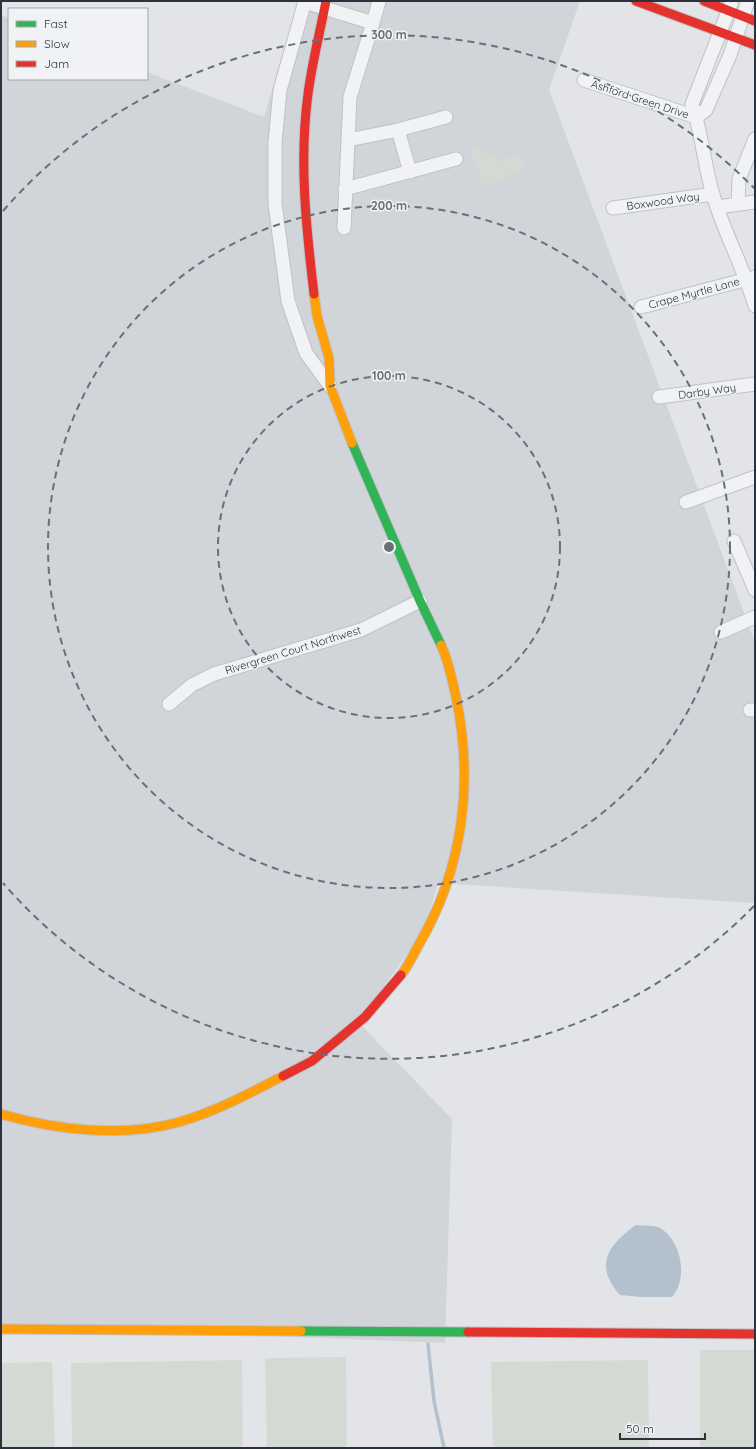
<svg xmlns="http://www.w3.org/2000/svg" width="756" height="1449" font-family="Quicksand,sans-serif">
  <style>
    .built { fill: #d1d4d9 }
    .green { fill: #d3dad3 }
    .water { fill: #b3c1ce }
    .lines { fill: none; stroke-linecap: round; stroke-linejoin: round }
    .stream { stroke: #b3c1ce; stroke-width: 3.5 }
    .street-casing { stroke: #c0c2c5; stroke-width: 15 }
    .fast-casing { stroke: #c0c2c5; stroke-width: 11 }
    .slow-casing { stroke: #c0c2c5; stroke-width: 11 }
    .jam-casing { stroke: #c0c2c5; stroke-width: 11 }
    .street { stroke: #f1f2f3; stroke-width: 13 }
    .fast { stroke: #30b455; stroke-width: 9 }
    .slow { stroke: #ff9f0a; stroke-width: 9 }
    .jam { stroke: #e5322d; stroke-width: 9 }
    .ring { fill: none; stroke: #6b7078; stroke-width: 2; stroke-dasharray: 7 5 }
    .labels { text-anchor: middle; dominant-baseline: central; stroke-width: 3; stroke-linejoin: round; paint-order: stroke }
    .street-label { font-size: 11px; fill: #2b323d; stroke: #f0f2f5 }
    .centre { fill: #6b7078; stroke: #f0f2f5; stroke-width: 2 }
    .ring-label { font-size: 12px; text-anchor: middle; font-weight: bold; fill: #6b7078; stroke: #f0f2f5; stroke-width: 3; stroke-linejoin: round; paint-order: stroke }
  </style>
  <rect width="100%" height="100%" fill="#e2e4e7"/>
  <path class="built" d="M298,1h282l-31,89 206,552v261l-317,-20 -14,48 -66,91 94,97 -7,224 -444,-18v-1310l8,3v61h138v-7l117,45z"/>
  <path class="green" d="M478,147l21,14 17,-6 8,7 -2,9 -34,15 -9,-8 1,-9 -6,-3 -4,-14z
    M700,1350h55v98h-55z
    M346,1357l1,91h-80l-2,-90z
    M242,1360l1,88h-171l-1,-85z
    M648,1360l1,88h-156l-2,-86z
    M52,1362l3,86h-54v-85z"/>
  <path class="water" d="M636,1225c7,1 16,0 22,2 23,11 31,51 14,70h-31l-21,-2c-27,-30 -11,-51 16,-70z"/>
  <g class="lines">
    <path class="stream" d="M428,1344l6,57 10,47"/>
    <g class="street-casing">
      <path id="street" d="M305,1l-25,89 -5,53v61l13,97 18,52 24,33
        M305,2l68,21 6,-22
        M731,4l-39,100c10,29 12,61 21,91 11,38 31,73 42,111
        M584,80l112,37
        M696,117l10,-7 24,-55 18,-54
        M398,130l48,-13
        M348,140l50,-10 12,42
        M345,189l111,-30
        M738,204l1,-25 16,-40
        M717,207l38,-5
        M613,208l100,-14
        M344,228l6,-131 23,-74
        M641,307l114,-30
        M659,397l96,-13
        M686,502l69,-25
        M734,541l21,49
        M721,632l34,-15
        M169,704l23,-19 22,-11 147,-44 59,-29
        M750,710h5"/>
    </g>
    <g class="fast-casing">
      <path id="fast" d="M352,443l68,158 21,44
        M301,1331l167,1"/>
    </g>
    <g class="slow-casing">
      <path id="slow" d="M314,294l3,22 12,42 1,28 22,57
        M401,975c7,-9 12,-19 17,-29 45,-76 56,-163 38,-249 -4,-18 -7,-35 -15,-52
        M1,1114c55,16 123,24 178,8 36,-10 71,-29 104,-46
        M1,1329l300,2"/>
    </g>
    <g class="jam-casing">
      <path id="jam" d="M636,1l119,44
        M704,1l51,20
        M314,294c-8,-67 -15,-134 -6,-200 4,-31 12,-62 18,-93
        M283,1076l29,-15 53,-44 36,-42
        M468,1332l287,2"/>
    </g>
    <use href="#street" class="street"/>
    <use href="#fast" class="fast"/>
    <use href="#slow" class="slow"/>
    <use href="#jam" class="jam"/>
  </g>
  <g class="ring">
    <circle cx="389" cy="547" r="171"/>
    <circle cx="389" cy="547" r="341"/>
    <path d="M754 906A512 512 0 0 1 3 883M3 211A512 512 0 0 1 754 188"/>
  </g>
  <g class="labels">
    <g class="street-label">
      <text transform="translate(640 99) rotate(18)">Ashford Green Drive</text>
      <text transform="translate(663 201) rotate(-8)">Boxwood Way</text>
      <text transform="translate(694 293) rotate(-15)">Crape Myrtle Lane</text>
      <text transform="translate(707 391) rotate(-8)">Darby Way</text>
      <text transform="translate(293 650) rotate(-17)">Rivergreen Court Northwest</text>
    </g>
  </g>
  <circle cx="389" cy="547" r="6" class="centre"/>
  <g class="ring-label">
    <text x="389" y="39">300 m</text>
    <text x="389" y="210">200 m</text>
    <text x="389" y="380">100 m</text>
  </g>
  <rect width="756" height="1449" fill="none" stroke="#2b323d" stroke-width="4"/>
  <rect x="8" y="8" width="140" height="72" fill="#f0f2f5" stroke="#a1a5ab"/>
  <rect x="16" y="21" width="20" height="6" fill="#30b455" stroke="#a1a5ab"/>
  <text x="44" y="28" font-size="12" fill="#2b323d">Fast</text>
  <rect x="16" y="41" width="20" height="6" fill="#ff9f0a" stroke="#a1a5ab"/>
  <text x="44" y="48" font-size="12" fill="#2b323d">Slow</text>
  <rect x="16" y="61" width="20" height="6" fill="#e5322d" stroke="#a1a5ab"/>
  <text x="44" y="68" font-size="12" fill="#2b323d">Jam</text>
  <path d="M620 1433v6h85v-6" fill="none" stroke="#2b323d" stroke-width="2"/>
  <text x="626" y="1433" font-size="12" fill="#2b323d" stroke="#f0f2f5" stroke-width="3" paint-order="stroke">50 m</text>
</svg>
